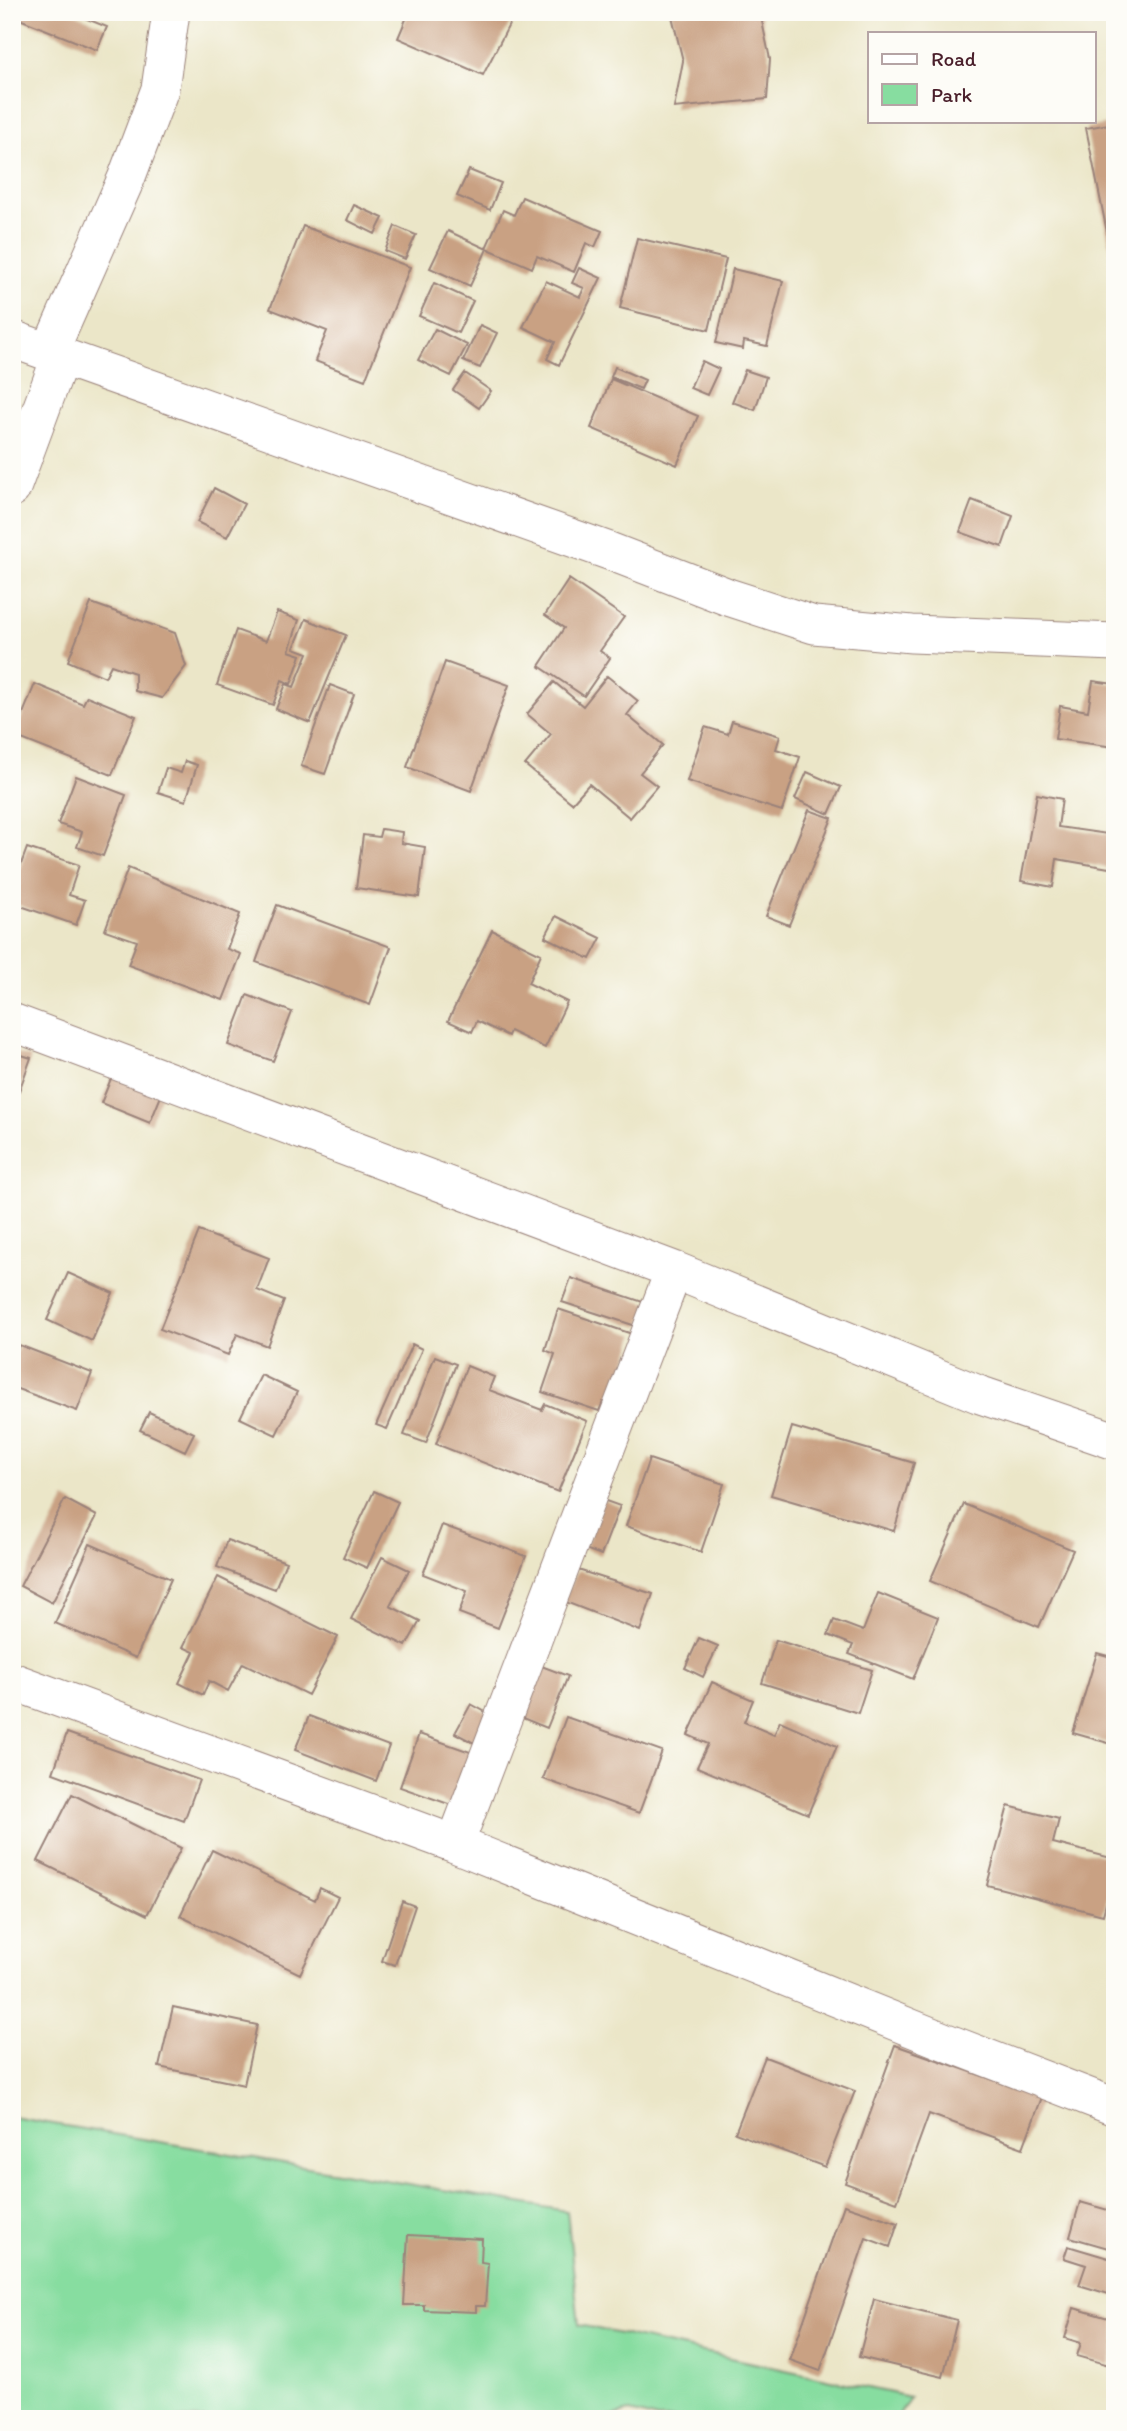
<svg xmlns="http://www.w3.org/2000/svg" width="1127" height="2431" font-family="Itim,sans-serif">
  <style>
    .green { fill: #87dda0; stroke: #687e66; stroke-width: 2 }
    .building { fill: #c9a183 }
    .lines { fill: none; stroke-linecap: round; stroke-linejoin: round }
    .street-casing { stroke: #9a827a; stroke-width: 39 }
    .street { stroke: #fff; stroke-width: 37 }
  </style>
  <rect width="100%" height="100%" fill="#fdfcf7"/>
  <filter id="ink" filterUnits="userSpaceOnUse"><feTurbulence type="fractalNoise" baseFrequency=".0143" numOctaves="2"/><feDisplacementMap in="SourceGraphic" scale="14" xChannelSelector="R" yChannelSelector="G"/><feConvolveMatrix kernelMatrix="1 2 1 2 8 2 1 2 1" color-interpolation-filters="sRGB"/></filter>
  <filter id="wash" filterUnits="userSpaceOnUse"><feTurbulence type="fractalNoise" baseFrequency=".00686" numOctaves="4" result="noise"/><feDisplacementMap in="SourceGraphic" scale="28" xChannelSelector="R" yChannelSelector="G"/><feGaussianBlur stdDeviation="1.57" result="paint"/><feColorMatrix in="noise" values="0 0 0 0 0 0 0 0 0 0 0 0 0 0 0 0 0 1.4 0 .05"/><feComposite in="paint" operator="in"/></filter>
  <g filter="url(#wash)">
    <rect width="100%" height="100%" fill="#ebe6c8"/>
    <path class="green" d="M12,2117l555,94 12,114 331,72 -13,22h-240l-27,-7 -28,7h-590z"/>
    <g id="blocks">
      <path class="building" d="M12,12h58l37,15 -10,23 -85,-34z
        M409,12h93l11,5 -30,58 -85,-37z
        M671,12h89l10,47 -3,40 -93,9 9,-47z
        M1115,123v143l-1,1 -28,-139z
        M469,170l32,13 -11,27 -33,-14z
        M522,197l80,34 -7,16 -9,-4 -12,29 -37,-16 -5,12 -46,-20 17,-38 11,5z
        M354,205l29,13 -8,16 -28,-14z
        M303,226l107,41 -45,113 -50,-19 12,-30 -57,-22z
        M395,226l21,9 -11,24 -20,-8z
        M448,231l39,18 -17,37 -40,-18z
        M637,238l89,21 -17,71 -89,-22z
        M579,268l22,10 -42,87 -12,-6 8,-17 -32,-15 23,-46 34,16 4,-9 -12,-5z
        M733,269l50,12 -16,65 -23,-5 -1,8 -27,-6z
        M434,283l39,18 -15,32 -39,-17z
        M480,325l17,8 -17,35 -17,-7z
        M435,329l32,16 -16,31 -33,-16z
        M702,361l17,8 -12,26 -17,-7z
        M615,367l30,13 -4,9 -30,-12z
        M745,370l21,7 -11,33 -23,-8z
        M465,373l26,18 -12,17 -26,-18z
        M611,379l87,37 -21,49 -86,-37z
        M214,488l30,16 -17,33 -30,-15z
        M972,500l41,16 -11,31 -42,-15z
        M569,579l55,38 -24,34 10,7 -26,38 -45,-30 25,-38 -19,-13z
        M91,603l84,30 11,33 -24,32 -27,-7v-18l-24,-8 -6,12 -37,-16z
        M277,612l22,8 -10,31 12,4 -10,29 -9,-4 -9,25 -56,-20 19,-55 30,11z
        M306,619l40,16 -36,88 -34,-14 10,-25 8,3 14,-34 -14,-5z
        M445,662l64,23 -38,106 -64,-24z
        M607,676l31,25 -11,14 36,30 -23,28 17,13 -27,32 -41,-34 -17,19 -47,-38 26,-31 -24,-20 27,-32 29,24z
        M1093,681l22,3v63l-60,-8 5,-33 28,5z
        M35,684l48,20 4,-8 49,20 -24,59 -98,-39z
        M330,685l24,9 -29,80 -24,-8z
        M732,721l48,15 -4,13 24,8 -18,54 -95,-30 18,-54 23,7z
        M185,761l12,4 -11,36 -28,-9 8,-24 15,5z
        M807,772l34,15 -12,27 -34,-15z
        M76,776l50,19 -23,61 -26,-9 5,-15 -24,-8z
        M1037,794l25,5 -4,28 57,8v34l-58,-10 -4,28 -32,-6z
        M809,810l23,8 -43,107 -23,-9z
        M381,829l21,3 -1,11 24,4 -6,50 -63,-9 7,-53 16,2z
        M27,848l52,17 -10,30 16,5 -9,25 -64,-22v-14z
        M128,868l112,46 -13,35 14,5 -18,46 -95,-35 9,-24 -32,-11z
        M277,905l114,42 -21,58 -114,-43z
        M556,916l45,22 -11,21 -45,-22z
        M492,930l49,24 -13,29 39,19 -22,46 -35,-17 -2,5 -31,-15 -5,11 -24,-11z
        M247,995l45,17 -19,49 -45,-16z
        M12,1052l19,6 -12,33 -7,-3z
        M112,1076l49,20 -11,27 -49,-20z
        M199,1231l70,27 -12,32 27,11 -17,45 -30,-12 -9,21 -68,-26z
        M68,1273l45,20 -21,48 -45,-21z
        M571,1278l78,26 -10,23 -77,-25z
        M558,1309l77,26 -23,70 -9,-3 -4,9 -57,-19 13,-38 -10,-4z
        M412,1344l10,5 -35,80 -11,-4z
        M19,1345l73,28 -15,38 -65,-24v-24z
        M435,1356l21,8 -30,79 -22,-8z
        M467,1366l27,11 -5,13 53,20 3,-6 42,17 -29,71 -122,-48z
        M261,1375l36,17 -21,43 -36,-17z
        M149,1412l45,21 -9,18 -45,-21z
        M792,1427l122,36 -20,68 -123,-36z
        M649,1459l75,25 -23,68 -75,-26z
        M374,1491l24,11 -31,66 -24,-11z
        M65,1499l32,17 -45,87 -32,-17z
        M603,1500l17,6 -19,49 -16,-6z
        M964,1504l109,46 -34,77 -109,-46z
        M442,1525l84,31 -28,72 -39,-15 8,-22 -44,-17z
        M227,1540l59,22 -11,27 -58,-22z
        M90,1544l81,35 -35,79 -81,-35z
        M382,1557l27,13 -19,36 30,15 -14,25 -55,-27z
        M578,1570l75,24 -13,37 -77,-30z
        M218,1577l120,60 -30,58 -65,-32 -15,28 -19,-10 -6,14 -24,-12 15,-31 -11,-5z
        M878,1593l60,24 -25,62 -64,-25 4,-9 -25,-10 6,-15 29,11z
        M699,1638l19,8 -15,31 -18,-9z
        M776,1640l96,30 -14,43 -96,-30z
        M1097,1653l18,5v87l-42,-12z
        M536,1664l32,12 -21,52 -32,-13z
        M712,1682l41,18 -9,22 30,13 6,-14 57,25 -29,68 -111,-47 11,-23 -20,-9z
        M471,1704l18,10 -15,29 -19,-10z
        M309,1716l80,30 -13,35 -81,-31z
        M566,1717l96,34 -23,62 -96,-34z
        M67,1733l132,47 -15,41 -131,-48z
        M419,1734l57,20 -19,53 -57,-20z
        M72,1794l109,54 -34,67 -109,-54z
        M1008,1806l51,13 -6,24 62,16v10l-12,46 -116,-30z
        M212,1850l103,50 5,-12 18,9 -38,77 -120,-58z
        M402,1901l13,5 -20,59 -13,-4z
        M173,2007l84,18 -13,60 -85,-18z
        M895,2045l147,52 -19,51 -94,-34 -32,88 -52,-19z
        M765,2057l90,34 -30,76 -90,-34z
        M1080,2202l35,10v38l-45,-13z
        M844,2205l54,18 -8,24 -24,-9 -46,133 -30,-11z
        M408,2235l74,4 -1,23 7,1 -3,43h-9v6l-52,-2v-5h-20z
        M1068,2246l47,14v36l-36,-11 7,-20 -22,-7z
        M874,2299l83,21 -14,57 -84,-20z
        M1074,2308l41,12v24l-6,21 -32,-9 4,-13 -16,-5z"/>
    </g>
  </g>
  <g filter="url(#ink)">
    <use href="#blocks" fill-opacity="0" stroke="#9a827a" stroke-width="2"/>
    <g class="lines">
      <g class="street-casing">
        <path id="street" d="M12,339l597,212 119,46 86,28 98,9 203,8
          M49,353l77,-174 34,-90 11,-77
          M12,488l48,-130
          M12,1022l662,248 304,124 137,47
          M12,1681l443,163 491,198 169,65
          M455,1844l219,-574"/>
      </g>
      <use href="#street" class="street"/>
    </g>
  </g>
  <rect width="1127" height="2431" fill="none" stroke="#fdfcf7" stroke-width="42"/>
  <rect x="868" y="32" width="228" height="91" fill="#fdfcf7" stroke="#b5a4a5" stroke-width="2"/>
  <rect x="882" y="54" width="35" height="10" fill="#ffffff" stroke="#b5a4a5" stroke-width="2"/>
  <text x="931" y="66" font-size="21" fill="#4a1f2b">Road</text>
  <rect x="882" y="84" width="35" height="21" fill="#87dda0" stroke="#b5a4a5" stroke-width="2"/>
  <text x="931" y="102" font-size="21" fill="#4a1f2b">Park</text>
</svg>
